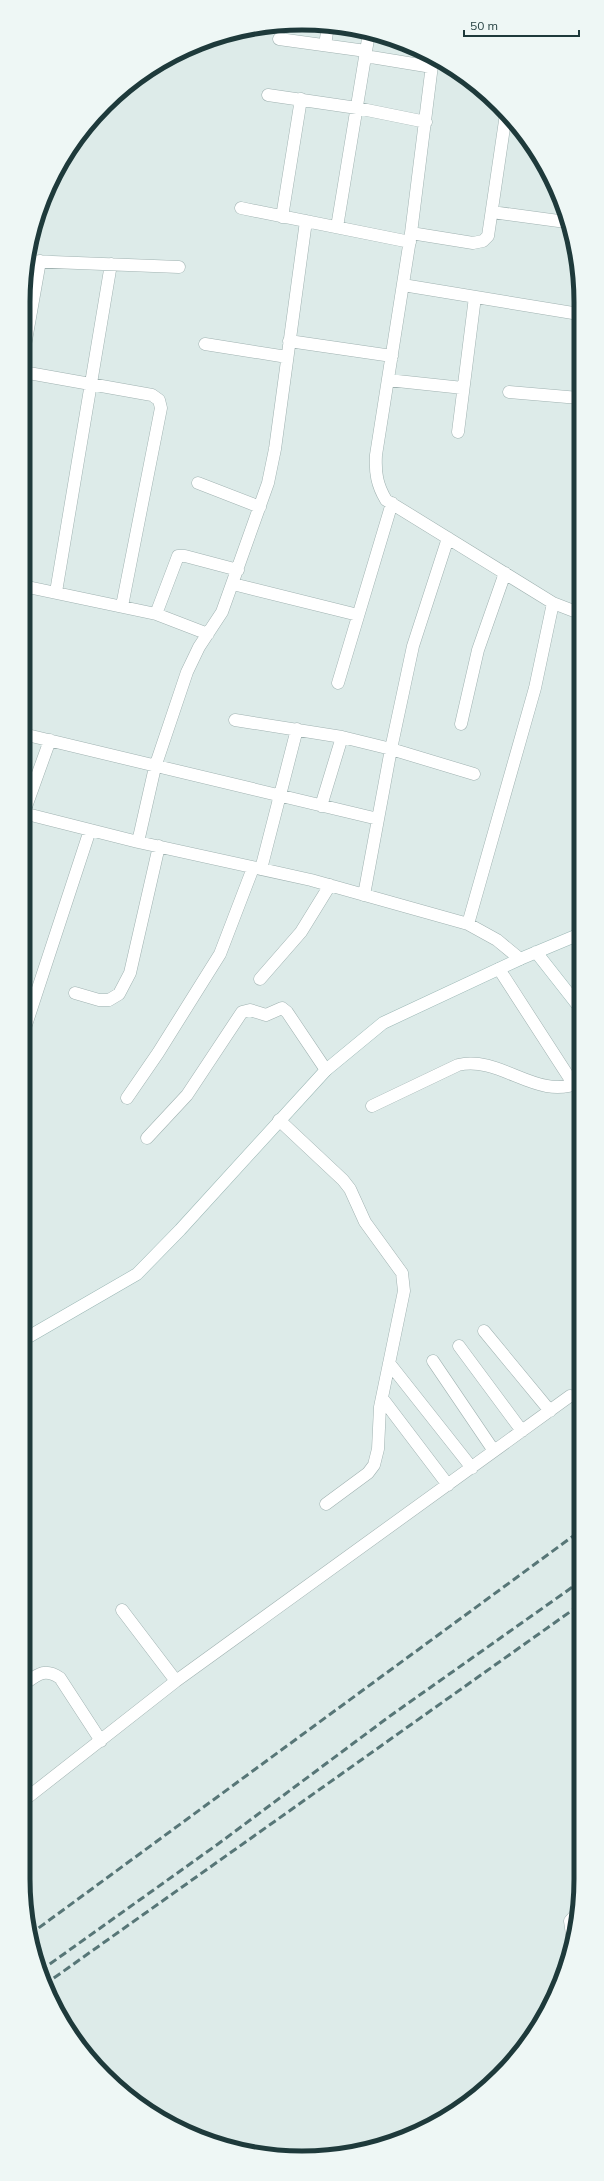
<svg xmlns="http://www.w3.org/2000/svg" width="604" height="2181" font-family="Mulish,sans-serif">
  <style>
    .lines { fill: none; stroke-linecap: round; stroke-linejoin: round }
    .street-casing { stroke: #a0b2b1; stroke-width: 13 }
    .secondary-casing { stroke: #9bb7b5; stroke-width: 13 }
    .street { stroke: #fff; stroke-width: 12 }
    .secondary { stroke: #fff; stroke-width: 12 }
    .rail { stroke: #577677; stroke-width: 3; stroke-dasharray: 8 4; stroke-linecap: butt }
    .rim { fill: none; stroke: #1e3a3b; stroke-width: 5 }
  </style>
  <rect width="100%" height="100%" fill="#ddebe9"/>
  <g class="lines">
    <g class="street-casing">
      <path id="street" d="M279,39l87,12
        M325,45l3,-19
        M365,56l67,11
        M433,57l-22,176 -35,222c-1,18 1,30 10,45l167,103 26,10
        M268,95l89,13 69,14
        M241,208l169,34
        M492,212l74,10
        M282,217l19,-118
        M337,227l32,-194
        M411,233l62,10 10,-2 5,-5 18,-122
        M27,261l152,6
        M403,285l176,29
        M289,341l103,15
        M205,344l82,13
        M23,357l17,-96
        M23,372l129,23 7,5 2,8 -39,198
        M388,380l75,8
        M509,392l70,6
        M458,432l17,-135
        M198,483l62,24
        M233,584l125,31
        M23,586l133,28 52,20
        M56,592l55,-328
        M156,614l22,-58h7l53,14
        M338,683l54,-180
        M235,720l107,17 49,12 83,25
        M461,724l17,-74 27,-77
        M23,734l355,85
        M321,806l21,-69
        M23,813l115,29 173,38 157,44 29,16 23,19
        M23,815l27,-75
        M138,842l17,-75 32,-95 12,-25 23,-35 46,-129 7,-34 31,-228
        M261,869l36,-140
        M364,895l27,-146 22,-103 35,-108
        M468,924l67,-236 18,-85
        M499,969l75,116
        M260,979l41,-47 29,-47
        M75,993l24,7h10l10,-6 11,-21 29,-127
        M23,1034l67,-204
        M127,1098l31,-45 62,-99 33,-86
        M372,1106l86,-41c44,-10 79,37 122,17
        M279,1120l64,60 7,9 15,33 37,51 2,18 -24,116 -2,42 -4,16 -6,8 -42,31
        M147,1138l40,-43 55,-83 8,-2 16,5 16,-7 5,4 39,58
        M484,1331l66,80
        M459,1346l63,85
        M433,1361l61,90
        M389,1363l83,105
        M382,1398l66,87
        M122,1610l54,71
        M23,1685c14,-10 21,-18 37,-7l41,63
        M23,1801l153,-120 394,-285
        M573,1941l-3,-20 8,-9"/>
    </g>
    <g class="secondary-casing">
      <path id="secondary" d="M536,952l44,56
        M23,1340l114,-66 43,-44 146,-160 57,-47 137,-64 60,-25"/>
    </g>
    <use href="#street" class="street"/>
    <use href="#secondary" class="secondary"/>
    <path class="rail" d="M29,1935l551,-404
      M40,1971l178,-127 172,-128 191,-135
      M44,1985l537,-381"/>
  </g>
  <path d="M0 0H604V2181H0ZM302 30H302A272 272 0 0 1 574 302V1879A272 272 0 0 1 302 2151H302A272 272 0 0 1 30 1879V302A272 272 0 0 1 302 30Z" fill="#eef7f5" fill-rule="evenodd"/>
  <path class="rim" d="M302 30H302A272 272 0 0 1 574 302V1879A272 272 0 0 1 302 2151H302A272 272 0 0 1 30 1879V302A272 272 0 0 1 302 30Z"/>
  <path d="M464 30v6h115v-6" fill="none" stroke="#1e3a3b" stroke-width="2"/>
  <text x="470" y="30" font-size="12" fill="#1e3a3b" stroke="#eef7f5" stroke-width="3" paint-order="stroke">50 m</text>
</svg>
